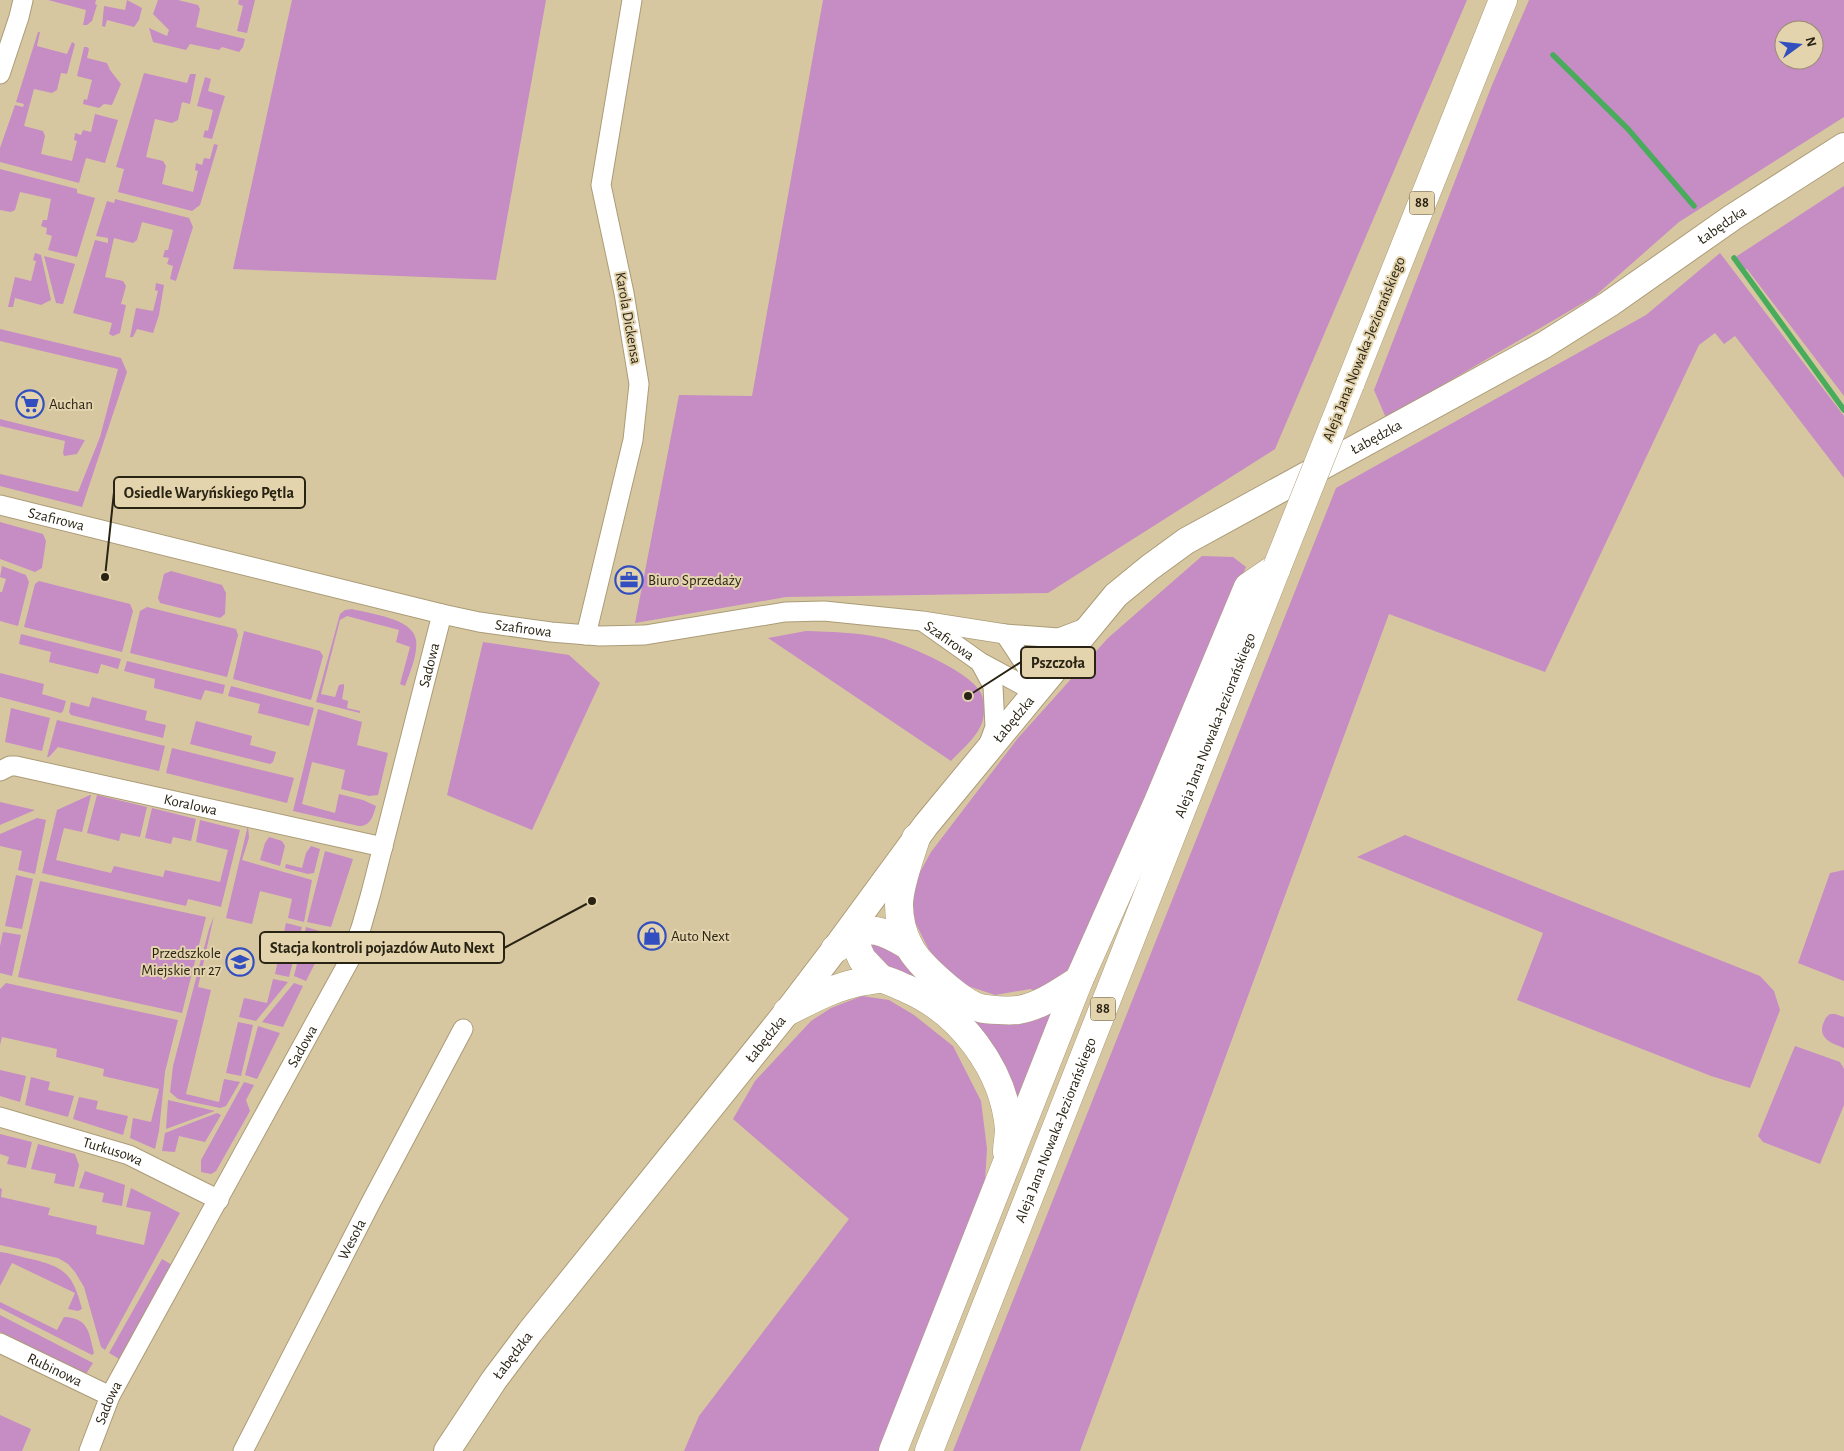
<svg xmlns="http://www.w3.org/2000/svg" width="1844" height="1451" font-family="'Alegreya Sans',sans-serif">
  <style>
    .green { fill: #c68cc4; fill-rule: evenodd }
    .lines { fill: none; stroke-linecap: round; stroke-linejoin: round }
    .stream { stroke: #49ac5d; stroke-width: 5.5 }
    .street-casing { stroke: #ab9c77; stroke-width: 21 }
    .secondary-casing { stroke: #ab9c77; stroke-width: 28 }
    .primary-casing { stroke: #ab9c77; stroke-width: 29 }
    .street { stroke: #fff; stroke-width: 19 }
    .secondary { stroke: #fff; stroke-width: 26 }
    .primary { stroke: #fff; stroke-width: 28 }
    .primary-bridge-casing { stroke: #ab9c77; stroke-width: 29; stroke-linecap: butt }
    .primary-bridge { stroke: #fff; stroke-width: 28 }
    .labels { text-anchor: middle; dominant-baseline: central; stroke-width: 4; stroke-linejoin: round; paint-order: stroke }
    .shield { fill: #e4d4ae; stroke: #615842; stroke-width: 1 }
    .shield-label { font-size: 14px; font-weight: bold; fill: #292314 }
    .street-label { font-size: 15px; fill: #292314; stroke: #e4d4ae }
    .poi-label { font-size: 15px; fill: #292314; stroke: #e4d4ae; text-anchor: start }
    .leader { fill: none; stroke: #292314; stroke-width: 2 }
    .callout-dot { fill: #292314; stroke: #e4d4ae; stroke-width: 2 }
    .callout { fill: #e4d4ae; stroke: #292314; stroke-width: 2 }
    .callout-label { font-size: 16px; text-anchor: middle; font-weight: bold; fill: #292314 }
  </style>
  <rect width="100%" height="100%" fill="#d7c7a1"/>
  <path class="green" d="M48,0h48l-1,4 2,1 -5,16 -5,4h-4l3,-15z
    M127,0l15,8 -3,12 -5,7 -27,-7 -2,7 -3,-1 2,-20 21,4z
    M158,0h20l20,5 2,4 -4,18 49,12 -2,8 -4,5 -17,-5 -3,3 -29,-6 -4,6 -33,-8 -4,-14 18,8 2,-6 -16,-16z
    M239,0h16l-8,33 -10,-2 6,-25 -5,-2z
    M292,0h254l-50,280 -263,-11z
    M823,0h644l-192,449 -227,144 -262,4 -151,26 44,-228 73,1z
    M1529,0h315v117l-165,105 -84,74 -209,122 -12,-28 118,-305zM1784,30h30v30h-30z
    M38,32h2l-3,14 30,8 5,-12 3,2 -8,30 -6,-1 -4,17 -5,3 -18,-4 -10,37 19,5 2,5 -4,18 31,7 5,-20 -3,-1 1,-7 6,2 2,-5 8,2 4,-18 23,6 -13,43 -19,-5 -7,25 -79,-21v-14l15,-43 8,2 1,-3 -8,-2z
    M84,47h3l2,2 -2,9 20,5 3,7 11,14 -9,21 -8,-1 -5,4 -16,-4 1,-5 3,1 5,-20 -15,-4z
    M144,73l43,10 3,-9h6l-6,30 -8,-2 -4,18 -6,3 -17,-4 -9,38 17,4 3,5 -4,18 31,8 5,-21 -3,-1 1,-7 6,2 2,-7 6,1 4,-15 4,1 -18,60 -8,6 -74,-19 6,-23 -8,-2z
    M205,77l6,2 -3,12 17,5 -13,43 -9,-2 2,-7 3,1 5,-21 -16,-4z
    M0,169l77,20v4l18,5 -18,59 -29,-7 4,-14 -6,-2 1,-6 -6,-2 2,-6h4l4,-21 -31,-7 -5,18 -4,2 -11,-2z
    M1844,186v210l-97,-127h-5l-8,-11z
    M115,199l74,19 4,9 -17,54 -6,-2 3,-13 -6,-2 2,-6 -6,-1 2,-7h3l5,-20 -31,-8 -5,18 -4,3 -19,-5 -9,39 18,4 3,5 -5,18 5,1 -6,28 -7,3 -4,-2 3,-11 -39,-10 22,-73 13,3v-5l-12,-2 11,-35 7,2z
    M35,253l6,2 10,45 -10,5 -26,-7 -2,9h-5l7,-30 16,4 5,-20 -3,-1z
    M1720,253l124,163v62l-109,-142 -11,8 -9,-11 -16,12 -154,327 -156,-58 -309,837h-127l383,-963 310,-173z
    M44,256l31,8 -12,40 -7,-1z
    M156,283l8,2 -5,30 -6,18 -16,-4 -4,8h-3l6,-29 17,3 5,-20 -3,-1z
    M0,329l121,29 6,14 -45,135 -82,-21v-12l78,18 22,-55 18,-68 -118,-28z
    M0,419l84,21h1l-8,14 -13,2 -1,-3 2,-12 -65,-15z
    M0,522l43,12 3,7 -4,27 -7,4 -35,-13z
    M1202,556l31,1 13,10 -167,386 -16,23 -26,15 -7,-2 -35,6 -30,-10 -30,-23 -20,-40 -4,-33 20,-37 87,-114 90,-100z
    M2,566l24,9 3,7 -11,44 -18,-5v-29h2l4,-13 -6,-2z
    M171,571l51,14 4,8 -1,21 -5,4 -60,-15 -2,-5 6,-24z
    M39,581l91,23 3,7 -11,41 -98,-25 11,-43z
    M147,607l89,22 2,6 -11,42 -97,-24 10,-42z
    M352,609c18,5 61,9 64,31 2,14 -6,32 -11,46l-5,-2 10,-37 -14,-5 3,-12 -52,-14 -7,4 -19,74 14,3 4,-12 5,-1v4l-2,11 6,2 -1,7 13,3v2l-44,-11 24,-88 5,-4z
    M244,631l76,20 3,5 -12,44 -78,-21z
    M806,631c25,1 51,1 76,7 23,6 88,33 99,55 3,7 4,18 2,26 -4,17 -20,29 -32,42l-183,-123z
    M21,634l100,25 -3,10 -17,-5 -3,10 -49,-12 2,-10 -32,-8z
    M483,642l86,13 31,28 -68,147 -85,-35z
    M127,661l98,24 -2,9 -18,-4 -4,10 -47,-12 1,-9 -31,-8z
    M0,673l44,11 -2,10 24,7 -3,10 -2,2 -61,-16z
    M231,686l83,22 -5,18 -51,-13 2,-9 -32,-8z
    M92,697l55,14 -2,9 21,5 -3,13 -92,-23 -2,-3 2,-10 18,5z
    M11,708l39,10 -8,33 -37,-9z
    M318,709l44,13 -5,23 31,8 -10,42 -9,1 -28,-7 4,-19 -33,-8 -10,42 33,9 4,-19 24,6 13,6c-3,10 -5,20 -17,20l-66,-15z
    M57,720l108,26 -6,25 -101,-24 -9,10h-2z
    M196,721l56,15 -2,9 26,7 -3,10 -3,2 -80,-20z
    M172,748l122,30 -7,25 -121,-30z
    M90,795h1l-9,37 -18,-4 -8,32 55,13 3,-7 49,11 2,-7 55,12 8,-32 -32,-8 4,-22 40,10 -19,77 -33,-8 -2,7 -144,-33 15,-63z
    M97,795l50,12 -7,30 -19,-4 -2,8 -32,-8z
    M0,802l35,8 -35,15z
    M152,808l44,11 -5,22 -18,-4 -2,7 -26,-6z
    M37,818l9,2 -11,54 -17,-4 4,-19 -22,-5v-12z
    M248,825l1,13 -7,22 70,20 -8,42 -16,-4 4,-19 -32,-8 -8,33 -26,-6z
    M1405,835l355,141 14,15 6,19 -30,78 -39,-12 -194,-76 26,-67 -186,-76z
    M269,837l13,4 3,5 -5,20 -20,-6 5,-17z
    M311,846l9,3 -6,24 -6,1 -23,-6 1,-4 16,4 4,-15z
    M325,851l28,8 -22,68 -24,-5z
    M1844,870v111l-46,-18 32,-90z
    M16,875l17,4 -11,50 -17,-3z
    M40,881l166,36 -24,96 -164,-36z
    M214,916l-16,71 13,3 -25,104 33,8 5,-23 16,3 -14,24 -6,2 -42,-9 -8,-7 3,-26 36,-137z
    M286,923l16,4 -13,50 -14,-3z
    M306,927l24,7 -24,47 -12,-5z
    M3,932l18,3 -9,41 -12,-3v-27z
    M867,944l27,1 41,44 122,18 -41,108 -20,-53 -109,-91z
    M273,979l15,3 -32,39 -17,-4 5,-19 23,5z
    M6,983l172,37 -13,52 -6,59 -4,18 -25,-11 3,-20 18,4 8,-33 -56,-13 1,-7 -48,-12 1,-8 -55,-12 -2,8v-56z
    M294,983l9,3 -20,41 -21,-5z
    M862,996l27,4 25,15 39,31 28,55 6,48 -2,32 -106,270h-195l15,-35 150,-197 -116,-100 22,-38 56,-60 20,-13z
    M1830,1014h5l9,3v31c-11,-4 -26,-9 -21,-24 2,-5 3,-7 7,-10z
    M238,1022l15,3 -12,51 -15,-3z
    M258,1026l22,7 -23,46 -12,-4z
    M1795,1046l45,16 4,7v36l-24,59 -57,-22 -5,-6z
    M0,1070l26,6 -6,26 -20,-6z
    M31,1077l19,5 -2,8 26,6 -6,21 -43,-12z
    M244,1082l10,3 -8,15 4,11 -34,60 -5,3 -10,-2v-12z
    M79,1097l19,4 -2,8 32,7 -5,19 -50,-16z
    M168,1100l47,11 -49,18z
    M217,1113l4,2 -16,27 -26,-6 -4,16 -13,-1 3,-18z
    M0,1134l32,8 -6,26 -19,-4 2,-7 -9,-3z
    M38,1144l37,10 4,11 -5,22 -20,-4 2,-9 -25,-5z
    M85,1171l40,14 -3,21 -20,-4 2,-9 -25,-5z
    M0,1188l2,1 -1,8 49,11 -2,7 49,11 -1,8 48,11 7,-33 -25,-5 5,-19 49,25 -75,137 -4,-3 -17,-60 -9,-15 -7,-8 -10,-6 -58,-13z
    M0,1252c10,1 21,5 31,7 35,8 42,16 51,50l-4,2 -10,-2 7,-16 -63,-30 -12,23z
    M162,1259l12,7 -53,94 -12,-7z
    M0,1302l57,28 7,-13c25,1 25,16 30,36l-2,2 -92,-47z
    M0,1315l93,48 -7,11 -86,-42z
    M0,1415l31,14 -9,22h-22z"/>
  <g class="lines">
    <path class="stream" d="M1553,55l75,74 66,77
      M1734,258l110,152"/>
    <g class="street-casing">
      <g id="street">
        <path d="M0,74l19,-57 4,-17"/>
        <path id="s1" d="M0,505l442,109 37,8 72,10 49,4 45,-1 140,-23 39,-1 98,10 83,13 54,4 29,-11"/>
        <path id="s2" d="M925,623l55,39 57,31"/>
        <path d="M1005,634l21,32 11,27"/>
        <path d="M586,635l47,-195 6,-56 -15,-91 -23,-108 31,-185"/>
        <path d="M980,662l13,24 2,41 -7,19"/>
        <path id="s3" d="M0,771l10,-5h6l367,81"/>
        <path id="s4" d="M0,1117l129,38 90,45"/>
        <path id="s5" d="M0,1343l110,53"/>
        <path id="s6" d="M89,1451l21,-55 239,-435 12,-33 10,-35 71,-279"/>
        <path id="s7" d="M243,1451l127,-247 93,-175"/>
      </g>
    </g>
    <g class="secondary-casing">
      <g id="secondary">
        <path id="s8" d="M447,1451l47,-71 36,-48 257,-320 48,-63 91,-124 190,-230 33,-27 37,-27 358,-196 65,-41 124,-87 111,-71"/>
      </g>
    </g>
    <g class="primary-casing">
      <g id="primary">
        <path d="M1350,384l153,-384"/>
        <path d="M916,838c-6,20 -17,47 -17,67 0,13 4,29 10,41 9,18 51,56 71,62 7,2 30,3 38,2 23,-4 42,-18 61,-30"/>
        <path d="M859,920l-4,23 7,16 19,20"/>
        <path d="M835,949c8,-5 16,-12 24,-16 17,-8 36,5 50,13"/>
        <path d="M787,1012c25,-13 49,-26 78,-31 4,0 10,-2 15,-2 7,0 17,6 25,9 55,23 99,81 104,141 0,7 -2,16 -2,23"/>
        <path d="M893,1451l186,-471 79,-178 90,-215 29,-20"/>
        <path id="s9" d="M929,1451l348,-884"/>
      </g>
    </g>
    <use href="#street" class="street"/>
    <use href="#secondary" class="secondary"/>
    <use href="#primary" class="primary"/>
    <g class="primary-bridge-casing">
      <path id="primary-bridge" d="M1277,567l73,-183"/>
    </g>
    <use href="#primary-bridge" class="primary-bridge"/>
  </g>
  <defs>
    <g id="supermarket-ring" transform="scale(1.4375)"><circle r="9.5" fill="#e4d4ae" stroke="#324ebf" stroke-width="1.5"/><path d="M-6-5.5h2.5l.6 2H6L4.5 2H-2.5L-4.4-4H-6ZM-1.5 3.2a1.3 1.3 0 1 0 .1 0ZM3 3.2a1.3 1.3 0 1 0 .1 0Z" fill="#324ebf"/></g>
    <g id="office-ring" transform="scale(1.4375)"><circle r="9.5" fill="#e4d4ae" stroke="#324ebf" stroke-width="1.5"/><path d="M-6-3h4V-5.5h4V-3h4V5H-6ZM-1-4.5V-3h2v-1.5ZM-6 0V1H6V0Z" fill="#324ebf"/></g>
    <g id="shop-ring" transform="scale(1.4375)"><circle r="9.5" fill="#e4d4ae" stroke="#324ebf" stroke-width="1.5"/><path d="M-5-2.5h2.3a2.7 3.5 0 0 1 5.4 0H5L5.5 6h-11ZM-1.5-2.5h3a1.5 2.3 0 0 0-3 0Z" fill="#324ebf"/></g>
    <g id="school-ring" transform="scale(1.4375)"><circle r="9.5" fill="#e4d4ae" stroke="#324ebf" stroke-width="1.5"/><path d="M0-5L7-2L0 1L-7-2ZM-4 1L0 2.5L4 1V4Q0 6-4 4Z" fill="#324ebf"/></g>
  </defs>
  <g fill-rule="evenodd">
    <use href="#supermarket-ring" x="30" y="404"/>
    <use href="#office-ring" x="629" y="580"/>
    <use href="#shop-ring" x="652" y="936"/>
    <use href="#school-ring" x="240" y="962"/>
  </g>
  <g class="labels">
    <g class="shield">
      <rect x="1409.5" y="191.5" width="25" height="23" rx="4"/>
      <rect x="1090.5" y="997.5" width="25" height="23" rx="4"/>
    </g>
    <g class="shield-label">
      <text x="1422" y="203">88</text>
      <text x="1103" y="1009">88</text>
    </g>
    <g class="street-label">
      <text stroke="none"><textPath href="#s8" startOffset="1798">Łabędzka</textPath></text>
      <text transform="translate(628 318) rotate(80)">Karola Dickensa</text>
      <text transform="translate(1364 349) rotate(-68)">Aleja Jana Nowaka-Jeziorańskiego</text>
      <text stroke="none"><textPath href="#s8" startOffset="1392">Łabędzka</textPath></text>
      <text stroke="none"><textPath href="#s1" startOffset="58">Szafirowa</textPath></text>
      <text stroke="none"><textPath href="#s1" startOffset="538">Szafirowa</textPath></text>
      <text stroke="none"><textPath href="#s2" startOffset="30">Szafirowa</textPath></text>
      <text stroke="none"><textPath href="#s6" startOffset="862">Sadowa</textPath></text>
      <text stroke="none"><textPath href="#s8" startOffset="926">Łabędzka</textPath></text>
      <text stroke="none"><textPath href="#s9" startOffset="780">Aleja Jana Nowaka-Jeziorańskiego</textPath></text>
      <text stroke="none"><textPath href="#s3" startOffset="196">Koralowa</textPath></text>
      <text stroke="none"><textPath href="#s8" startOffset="521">Łabędzka</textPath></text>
      <text stroke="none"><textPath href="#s6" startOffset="458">Sadowa</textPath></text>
      <text stroke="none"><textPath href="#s9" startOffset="345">Aleja Jana Nowaka-Jeziorańskiego</textPath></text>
      <text stroke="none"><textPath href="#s4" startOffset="118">Turkusowa</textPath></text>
      <text stroke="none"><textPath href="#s7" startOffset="238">Wesoła</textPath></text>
      <text stroke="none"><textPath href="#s8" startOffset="116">Łabędzka</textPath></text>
      <text stroke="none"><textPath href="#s5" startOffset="61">Rubinowa</textPath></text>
      <text stroke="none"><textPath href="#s6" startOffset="52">Sadowa</textPath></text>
    </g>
    <g class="poi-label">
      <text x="49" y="404">Auchan</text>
      <text x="648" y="580">Biuro Sprzedaży</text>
      <text x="671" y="936">Auto Next</text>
      <text x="221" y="953" text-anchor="end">Przedszkole<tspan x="221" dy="17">Miejskie nr 27</tspan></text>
    </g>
  </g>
  <path class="leader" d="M105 577L114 492M968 696L1021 662M592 901L504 948"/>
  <g class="callout-dot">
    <circle cx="105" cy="577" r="5"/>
    <circle cx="968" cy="696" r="5"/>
    <circle cx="592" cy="901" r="5"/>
  </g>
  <g class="callout">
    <rect x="114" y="477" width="191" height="31" rx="5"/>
    <rect x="1021" y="647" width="74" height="31" rx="5"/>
    <rect x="260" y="932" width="244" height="31" rx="5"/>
  </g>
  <g class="callout-label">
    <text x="209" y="498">Osiedle Waryńskiego Pętla</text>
    <text x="1058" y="668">Pszczoła</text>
    <text x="382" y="953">Stacja kontroli pojazdów Auto Next</text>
  </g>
  <g transform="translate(1799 45) rotate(75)"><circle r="24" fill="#e4d4ae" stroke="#998d70"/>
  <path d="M0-4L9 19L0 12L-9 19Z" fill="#324ebf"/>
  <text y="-8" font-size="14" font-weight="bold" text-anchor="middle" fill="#292314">N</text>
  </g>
</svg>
